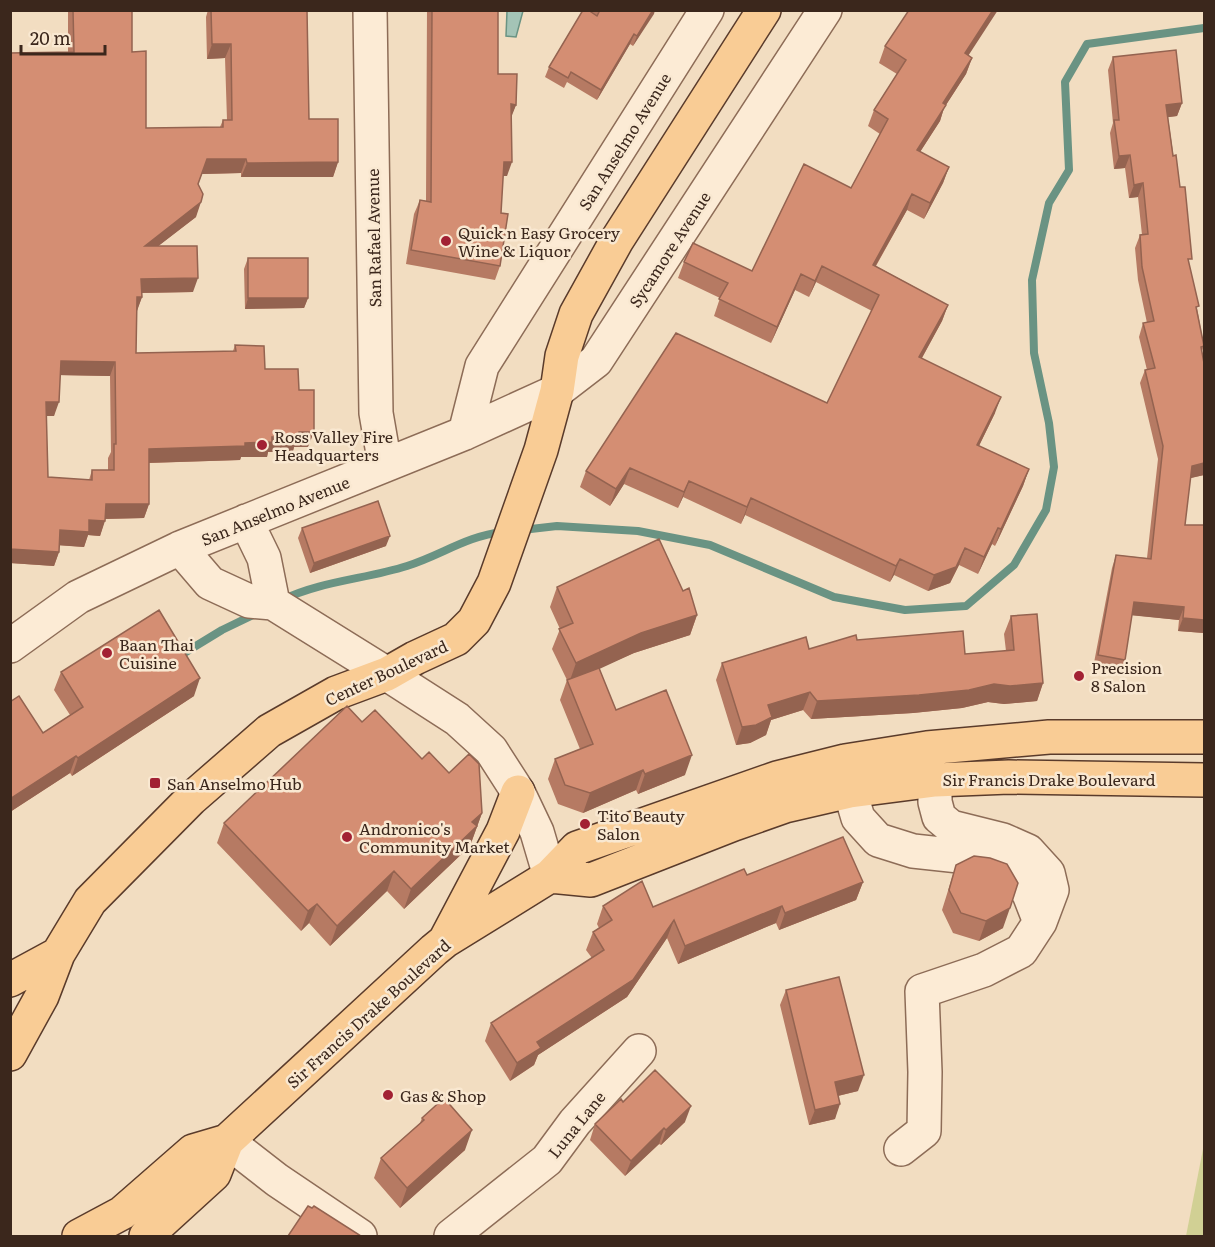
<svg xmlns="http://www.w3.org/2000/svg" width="1215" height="1247" font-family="Literata,serif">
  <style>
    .green { fill: #d1d094 }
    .water { fill: #a4c4b6; stroke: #6a9383; stroke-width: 1.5 }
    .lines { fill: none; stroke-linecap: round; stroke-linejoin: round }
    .stream { stroke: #6a9383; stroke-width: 8 }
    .minor-casing { stroke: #8d6c57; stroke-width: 36 }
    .major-casing { stroke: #5a3b2b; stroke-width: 36 }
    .minor { stroke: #fcebd5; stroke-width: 33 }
    .major { stroke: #f9cc95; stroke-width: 33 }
    .wall { fill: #b67a63; fill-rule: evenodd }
    .shaded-wall { fill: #946350 }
    .building { fill: #d48e73; stroke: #946350; stroke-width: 1.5; fill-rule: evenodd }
    .poi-dot { fill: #a22133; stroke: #f9e8d1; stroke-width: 2 }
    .labels { text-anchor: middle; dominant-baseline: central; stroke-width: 5; stroke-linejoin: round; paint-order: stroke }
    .street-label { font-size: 16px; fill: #3b271c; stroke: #f9e8d1 }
    .poi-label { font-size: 16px; fill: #3b271c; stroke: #f9e8d1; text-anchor: start }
  </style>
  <rect width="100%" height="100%" fill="#f2ddc1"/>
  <path class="green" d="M1204,1144v92h-18z"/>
  <path class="water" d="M507,11h16l-7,26 -10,-1z"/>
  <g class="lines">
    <path class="stream" d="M522,530l35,-4 81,5 72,14 124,52 71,13 61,-4 48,-41 32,-55 8,-43 -5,-44 -15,-70 -2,-73 17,-77 20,-33 -4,-88 22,-38 117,-16
      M282,600c39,-19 84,-21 125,-34 35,-11 59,-30 96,-34
      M181,655l41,-25 35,-17"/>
    <g class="minor-casing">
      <path id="minor" d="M370,10l6,403 9,52
        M465,433l17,-67 225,-356
        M246,521l18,37 9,45
        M180,548l30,35 39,18 24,2 114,71 70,45 34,31 27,42 19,40 13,44
        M10,646l68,-49 102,-49 285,-115 92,-42 39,-30 229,-351
        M850,791l8,27 20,22 35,11 74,8 25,9 17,26 11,28
        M227,1141l50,39 83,56
        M901,1149l23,-18 1,-59 -3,-81 62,-21 37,-19 19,-29 12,-32 -4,-17 -20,-22 -25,-11 -52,-13 -12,-10 -4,-15v-22
        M451,1236l96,-76 28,-38 64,-71"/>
    </g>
    <g class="major-casing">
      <path id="major" d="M550,876l41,4 143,-56 51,-18 65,-15 85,-11 74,-3 195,3
        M446,939l57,-108 15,-39
        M10,980l48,-26
        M10,1054l32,-58 16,-42 32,-53 101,-102 78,-68 67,-38 51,-19 28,-16 41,-19 18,-18 20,-38 47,-133 16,-59 5,-35 14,-42 41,-74 147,-230
        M79,1236l43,-23 71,-62 34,-10
        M146,1236l68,-62 13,-33 207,-191 11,-9 105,-65 27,-28 200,-70 68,-17 82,-13 122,-11h155"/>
    </g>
    <use href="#minor" class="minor"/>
    <use href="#major" class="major"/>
  </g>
  <path class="wall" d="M68,10h64v42l14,76 74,-1 3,-7h4l-2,-62 -18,1 -1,-42 2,-7h99l2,109 29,43 -5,15h-92v-4l-39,1 -4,10 -2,33 -38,29 35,46 -51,1v4l-5,13 -1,43 97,-2 2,-6 30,24 34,21 9,57h-14l-1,4 -25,1 -1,5h-26l-1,3 -91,3v41l-5,14 -39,1 -5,17 -12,-1 -4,12 -25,-2v7l-5,14 -44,-3v-510l58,-1zM60,375l50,1 1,76 -3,6v12h-16l-3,10 -41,-3 -2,-61h8z
    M427,10h71v64l18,31 -5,11 -4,60h-4l-2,37 -1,53 -5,14 -89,-16 8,-50 6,-14 6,1z
    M590,10h65l-22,36 -3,-2 -33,56 -30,-18 -3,6 -19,-11 4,-10 43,-54v-1z
    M885,46l83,9 4,3 -6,16 -22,34 -4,13 -20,31 29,15 -6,16 -19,36 -17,-9 -31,56 72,39 -6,16 -20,37 73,55 -16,33 50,23 -6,17 -28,60 -3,-2 -14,30 -19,-9 -9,18 -22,8 -34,-16 -4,7 -145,-67 -4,9 -58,-27 -5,11 -54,-24 -14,22 -30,-19 6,-16 241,-68 45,-92 -56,-29 -7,15 -14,-7 -24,53 -57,-27 6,-18 -42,-20 6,-16 68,9 99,-83 29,-54 -12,-8 6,-16 23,-36 -18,-11z
    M1113,57l69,46 -5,13 -9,1 21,148 15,81 -2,5 2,12v112l-14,3 -5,47 19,108 -26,-2 1,-11 -47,-5 -7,45 -5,13 -27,-5 19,-100 4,-13 31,3 11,-99 -18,-76 5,-13h2l-8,-33 4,-14h4l-9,-43 -3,-32 5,-13h2l-4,-38 -9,1 -4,-30 -11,1 -4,-36 3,-10 -5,-53z
    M248,258l60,40 -4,10 -59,1 -1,-40z
    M302,528l84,18 -76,27 -12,-35z
    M557,587l126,4 14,24 -7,20 -56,18 -35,15 17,42 69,65 -47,19 -2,-4 -53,23 -25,-9 -10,-25 7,-20 25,-10 -20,-49 7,-20 -15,-31 8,-20 -10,-22z
    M1011,616l32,67 -6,18 -33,3 -16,-2 -26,6 -49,5 -102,6 -8,-9 -32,10 -5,15 -16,8 -14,2 -20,-65 6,-17 87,-14 48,-9 108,14 41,-3 -2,-17z
    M61,672l133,24 -122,80 -2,-3 -60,39v-110l33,31 27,-18 -16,-25z
    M422,759l60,54 -12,33 -66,63 -17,-18 -57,55 -21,-23 -8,8 -84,-88 7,-20z
    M956,865l47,63 -24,13 -26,-8 -11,-23z
    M747,875l116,7 -7,18 -77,30 -3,-7 -98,41 -11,-26 -40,59 -89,58 -4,10 -24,16 -25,-40 6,-18 101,-65 -6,-8 7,-18 6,-4 -2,-4 6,-18 50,1z
    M786,990l72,101 -20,5 -3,23 -26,6 -29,-120z
    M623,1102l62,20 -24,23 -2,-1 -34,32 -35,-36 5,-16z
    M422,1118l43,32 -65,58 -26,-30 7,-20 39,-35z"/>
  <path class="shaded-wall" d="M653,10h2l-1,4 -21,32 4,-10z
    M993,10h5l-39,60 6,-17z
    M634,34l-4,10 -33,56 4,-10z
    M212,44h19l-6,14 -18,1z
    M972,58l-6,16 -22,34 -4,13 -29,45 6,-16 26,-47z
    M1182,103l-5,13 -15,2 4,-13z
    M511,104l5,1 -5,13z
    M1130,155l-5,13 -11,1 5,-13z
    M207,159h39l-5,14 -39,1z
    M338,162l-5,15h-92l6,-14z
    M504,162h8l-5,14h-8z
    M949,167l-6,16 -19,36 6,-16z
    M1143,183l-5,14 -9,1 5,-13z
    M912,194l-5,16 -40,71 6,-16z
    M201,202l-5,15 -57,44 6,-15z
    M822,266l-6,16 -7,15 6,-16z
    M801,274l-6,16 -24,53 6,-16z
    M198,278l-5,14 -57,1 5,-14z
    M137,297h5l-5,14z
    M248,298h60l-4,10 -59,1z
    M948,305l-6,16 -29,53 6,-17z
    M61,361l54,1 -5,14 -55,-1z
    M1001,397l-6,16 -24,49 6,-17z
    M46,402h13l-5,14h-13z
    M299,432h15l-6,15h-14l-1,4 -25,1 -1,5h-26l-1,3 -96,3 5,-14 96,-6z
    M1204,463v12l-17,4 5,-13z
    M630,468l-6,16 -14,22 6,-17z
    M1029,469l-6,17 -28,60 6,-17z
    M689,481l-6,16 -5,11 6,-16z
    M751,498l-6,17 -4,9 6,-17z
    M106,504h43l-5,14 -43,1z
    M89,520l16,1 -5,15 -12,-1 -4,12 -29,-2 5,-15z
    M998,528l-6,16 -14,30 6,-17z
    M390,536l-4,10 -76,27 4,-10z
    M965,548l-6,17 -9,18 -22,8 6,-16z
    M10,549l49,3 -5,14 -44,-3z
    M900,559l-6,16 -4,7 6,-16z
    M1134,602l50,5 -5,13 -50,-5z
    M697,615l-7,20 -56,18 -65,30 7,-20 65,-30z
    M1183,618l21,2v13l-26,-2z
    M200,678l-6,18 -122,80 6,-18z
    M1043,683l-6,18 -33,3 -16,-2 -26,6 -49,5 -102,6 6,-18 177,-17z
    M810,692l-7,18 -32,10 -5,15 -16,8 -14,2 6,-18 26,-22z
    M692,755l-7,20 -47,19 7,-20z
    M76,756l-6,17 -60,39v-13z
    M643,770l-7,20 -53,23 7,-20z
    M482,813l-12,33 -66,63 7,-20 61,-67z
    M394,871l-7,20 -57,55 7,-20z
    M863,882l-7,18 -77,30 6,-17z
    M317,904l-8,19 -8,8 7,-20z
    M782,906l-6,17 -98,41 7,-18z
    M1010,908l-7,20 -24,13 7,-20z
    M674,920l-7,18 -40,59 -89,58 -4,10 -24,16 7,-18 20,-21z
    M864,1075l-6,16 -29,7 6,-16z
    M840,1104l-5,15 -26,6 6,-15z
    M691,1106l-6,16 -24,23 5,-15z
    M664,1128l-5,16 -34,32 6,-15z
    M472,1130l-7,20 -65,58 7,-20z"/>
  <path class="building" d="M73,10h59v42l14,-1v77l77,-1v-7h9l-1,-76h-19l-1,-34h96l2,109h29v43l-91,1 -1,-4h-39l-9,25 5,10 -2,8 -56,44h52l1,32 -57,1 1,18h-5l-1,56 100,-2 -1,-6 29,1 1,23h33l1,21h15v42h-15l-1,5h-26v5l-27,1v3l-96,3v55h-43l-1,17 -16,-1v12l-29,-2 -1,22 -49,-3v-496l64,-1zM61,361l54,1 1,82h-2v26h-22v10l-44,-3 -2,-75h13z
    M432,10h66v64h19l-1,31 -5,-1 1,58h-8l-3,51 7,1 -8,52 -89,-16 9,-50 11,2z
    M583,10h5l9,6 2,-4 -3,-2h57l-16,26 -3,-2 -33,56 -30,-18 -3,6 -19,-11z
    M909,10h84l-28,43 7,5 -29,45 3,2 -29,45 32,17 -19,36 -18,-9 -39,71 75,40 -29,52 82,40 -24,48 52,24 -28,60 -3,-1 -14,29 -19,-9 -9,19 -22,8 -34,-16 -4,7 -145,-68 -4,9 -58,-26 -5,11 -54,-24 -14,21 -30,-18 90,-138 151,70 52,-108 -57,-29 -7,15 -14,-7 -24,53 -58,-28 9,-16 -44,-21 9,-19 59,28 52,-107 47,24 37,-69 -14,-9 32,-50 -21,-14z
    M1176,50l6,53 -16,2 7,51 3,-1 4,32h5l7,72h-4l11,47 -3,1 8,39 -3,1 3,16v100l-12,3 -7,59h19v95l-21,-2 1,-11 -50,-5 -9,58 -27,-5 18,-100 35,4 12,-113 -18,-76 10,-2 -12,-45 11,-2 -12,-54 -2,-32 8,-1 -5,-51 -9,2 -4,-30 -11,1 -5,-36h5l-6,-63z
    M248,258h60v40h-60z
    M378,501l12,35 -76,27 -12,-35z
    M659,539l24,52 6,-3 8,27 -56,18 -65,30 -17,-34 14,-6 -16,-36z
    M159,610l41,68 -122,80 -2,-2 -66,43v-97l9,-6 24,37 40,-26 -22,-35z
    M1037,614l6,69 -33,3 -16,-2 -25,6 -50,5 -102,6 -7,-9 -42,13 4,12 -16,8 -14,2 -20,-64 84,-26 3,12 47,-14 1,5 106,-9 2,23 49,-4 -3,-34z
    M599,668l17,42 50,-20 26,65 -47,19 -2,-4 -53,23 -25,-8 -10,-26 38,-15 -26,-64z
    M347,706l15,16 13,-12 47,49 7,-7 20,21 20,-19 10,10 3,49 -10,9 5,4 -66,63 -17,-18 -57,55 -20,-22 -9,7 -84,-88z
    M843,837l20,45 -78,31 -3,-7 -97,40 -11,-26 -41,60 -96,62 4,6 -24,15 -26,-40 113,-73 -11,-18 19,-12 -9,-14 39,-25 11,26 91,-38 3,6z
    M974,856l16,2 17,6 11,19 -8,25 -24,13 -25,-8 -12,-23 7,-25z
    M839,977l25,98 -29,7 5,22 -25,6 -29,-120z
    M655,1070l36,36 -25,24 -2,-2 -33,33 -36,-37 26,-25 2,3z
    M444,1098l28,32 -65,58 -26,-30 43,-38 -2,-2z
    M308,1206l4,2 2,-2 47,30h-73z"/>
  <g class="poi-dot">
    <circle cx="446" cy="241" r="6"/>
    <circle cx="262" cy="445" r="6"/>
    <circle cx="107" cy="653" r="6"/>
    <circle cx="1079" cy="676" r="6"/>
    <rect x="149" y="777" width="12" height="12" rx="3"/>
    <circle cx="585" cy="824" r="6"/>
    <circle cx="347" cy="837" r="6"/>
    <circle cx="388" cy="1095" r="6"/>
  </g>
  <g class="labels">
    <g class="street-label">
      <text transform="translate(624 141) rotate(-58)">San Anselmo Avenue</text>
      <text transform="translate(373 238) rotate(-91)">San Rafael Avenue</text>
      <text transform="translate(669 249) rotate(-57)">Sycamore Avenue</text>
      <text transform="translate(275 510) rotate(-22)">San Anselmo Avenue</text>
      <text transform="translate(386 672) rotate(-25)">Center Boulevard</text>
      <text x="1049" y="779">Sir Francis Drake Boulevard</text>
      <text transform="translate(368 1013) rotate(-42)">Sir Francis Drake Boulevard</text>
      <text transform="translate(576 1124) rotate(-51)">Luna Lane</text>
    </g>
    <g class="poi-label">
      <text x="458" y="232">Quick n Easy Grocery<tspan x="458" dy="18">Wine &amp; Liquor</tspan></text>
      <text x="274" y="436">Ross Valley Fire<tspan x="274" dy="18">Headquarters</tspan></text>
      <text x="119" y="644">Baan Thai<tspan x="119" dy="18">Cuisine</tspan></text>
      <text x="1091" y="667">Precision<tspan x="1091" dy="18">8 Salon</tspan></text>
      <text x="167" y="783">San Anselmo Hub</text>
      <text x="597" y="815">Tito Beauty<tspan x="597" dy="18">Salon</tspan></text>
      <text x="359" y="828">Andronico's<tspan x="359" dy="18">Community Market</tspan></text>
      <text x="400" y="1095">Gas &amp; Shop</text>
    </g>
  </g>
  <rect width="1215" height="1247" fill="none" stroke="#3b271c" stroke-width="24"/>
  <path d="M21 45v9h84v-9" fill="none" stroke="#3b271c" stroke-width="3"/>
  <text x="30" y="45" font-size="18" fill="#3b271c" stroke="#f9e8d1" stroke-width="4.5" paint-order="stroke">20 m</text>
</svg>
